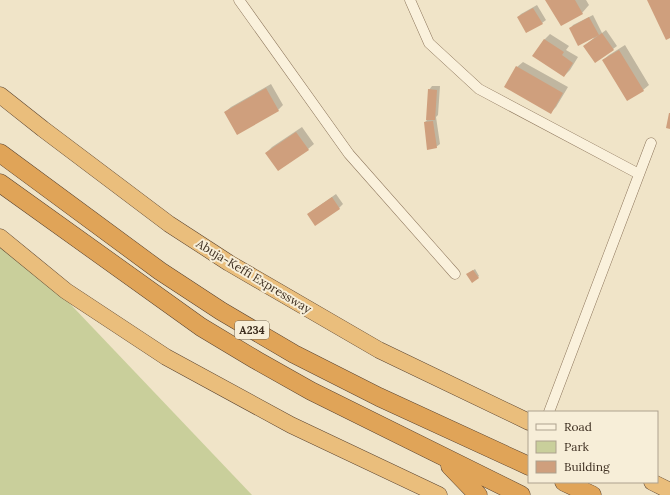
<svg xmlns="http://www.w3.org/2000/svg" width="670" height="495" font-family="Lora,serif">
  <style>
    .green { fill: #c9cf9b }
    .shadow { fill: #0003 }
    .building { fill: #cf9f7d }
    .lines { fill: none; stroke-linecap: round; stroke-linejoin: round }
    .minor-casing { stroke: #8d765c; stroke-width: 11 }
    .trunk-casing { stroke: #5b4430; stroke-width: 17 }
    .motorway-casing { stroke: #5b4430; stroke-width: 19 }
    .minor { stroke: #faf1dc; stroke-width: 10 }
    .trunk { stroke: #eabe7c; stroke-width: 16 }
    .motorway { stroke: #e0a458; stroke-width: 18 }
    .labels { text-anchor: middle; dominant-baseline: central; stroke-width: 4; stroke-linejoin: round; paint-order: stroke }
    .shield { fill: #f7eed8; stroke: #756857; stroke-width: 1 }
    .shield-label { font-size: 11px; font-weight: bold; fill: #3d2e20 }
    .street-label { font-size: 12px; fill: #3d2e20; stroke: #f7eed8 }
  </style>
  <rect width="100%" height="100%" fill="#f0e4c8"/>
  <path class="green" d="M0,242l55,46 197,207h-252z"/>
  <path class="shadow" d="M546,0h40l3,5 -7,8z
    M537,5l9,15 -4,3 -24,-6 3,-3z
    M593,15l9,18 4,-3 11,16 -4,3 -25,-6 6,-5 -1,-1 -23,-8 3,-4z
    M550,34l19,12 -3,4 12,7 -8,13 -6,6 -20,-36z
    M625,45l24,40 -6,5 -40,-30 6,-5z
    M523,62l45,25 -12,20 -5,5 -34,-45z
    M271,84l12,21 -5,5 -53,2 6,-5z
    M432,86h8l-2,29 -2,2 4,27 -4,3 -11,-25 3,-3 1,-29z
    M302,127l12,17 -6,5 -42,4 6,-6z
    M336,194l7,10 -4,4 -24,16 -3,-13z
    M475,269l4,7 -1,1 -9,-4z"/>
  <path class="building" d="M545,0h30l8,14 -22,12z
    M647,0h23v38l-4,2z
    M533,8l10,16 -17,9 -9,-16z
    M589,17l10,18 -21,11 -9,-18z
    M602,33l12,17 -19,13 -12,-17z
    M544,39l20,13 -2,3 11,8 -9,14 -32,-21z
    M619,50l25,41 -17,10 -25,-41z
    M516,66l47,27 -12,21 -47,-27z
    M266,88l13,23 -42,24 -13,-23z
    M428,89l9,1 -2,30h-9z
    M669,113h1v16l-4,-1z
    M433,121l4,27 -10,2 -3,-28z
    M296,132l13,18 -31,21 -13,-18z
    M332,197l8,12 -25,17 -8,-12z
    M473,270l6,8 -7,5 -6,-9z"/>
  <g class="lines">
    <g class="minor-casing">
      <path id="minor" d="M239,0l110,154 106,120
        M410,0l19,43 50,46 160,85
        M549,412l102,-269"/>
    </g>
    <g class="trunk-casing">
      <path id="trunk" d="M0,95l43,34 126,95 60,39 150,87 150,72
        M0,237l66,54 100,66 125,68 148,70
        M652,482l18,9"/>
    </g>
    <g class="motorway-casing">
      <path id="motorway" d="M0,153l160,118 61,40 73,43 85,43 150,69
        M0,183l201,144 55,33 55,31 210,104
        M450,466l28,29
        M564,482l28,13"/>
    </g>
    <use href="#minor" class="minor"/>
    <use href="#trunk" class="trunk"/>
    <use href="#motorway" class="motorway"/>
  </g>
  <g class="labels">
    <rect class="shield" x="235" y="321" width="34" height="18" rx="3"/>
    <g class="shield-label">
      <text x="252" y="330">A234</text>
    </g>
    <g class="street-label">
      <text transform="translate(254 276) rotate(31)">Abuja-Keffi Expressway</text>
    </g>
  </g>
  <rect x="528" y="411" width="130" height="72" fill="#f7eed8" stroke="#ada18e"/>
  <rect x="536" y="424" width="20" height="6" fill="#faf1dc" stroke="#ada18e"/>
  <text x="564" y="431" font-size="12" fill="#3d2e20">Road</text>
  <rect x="536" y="441" width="20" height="12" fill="#c9cf9b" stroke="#ada18e"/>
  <text x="564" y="451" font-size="12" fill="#3d2e20">Park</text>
  <rect x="536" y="461" width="20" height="12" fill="#cf9f7d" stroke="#ada18e"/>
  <text x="564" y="471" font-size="12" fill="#3d2e20">Building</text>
</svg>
